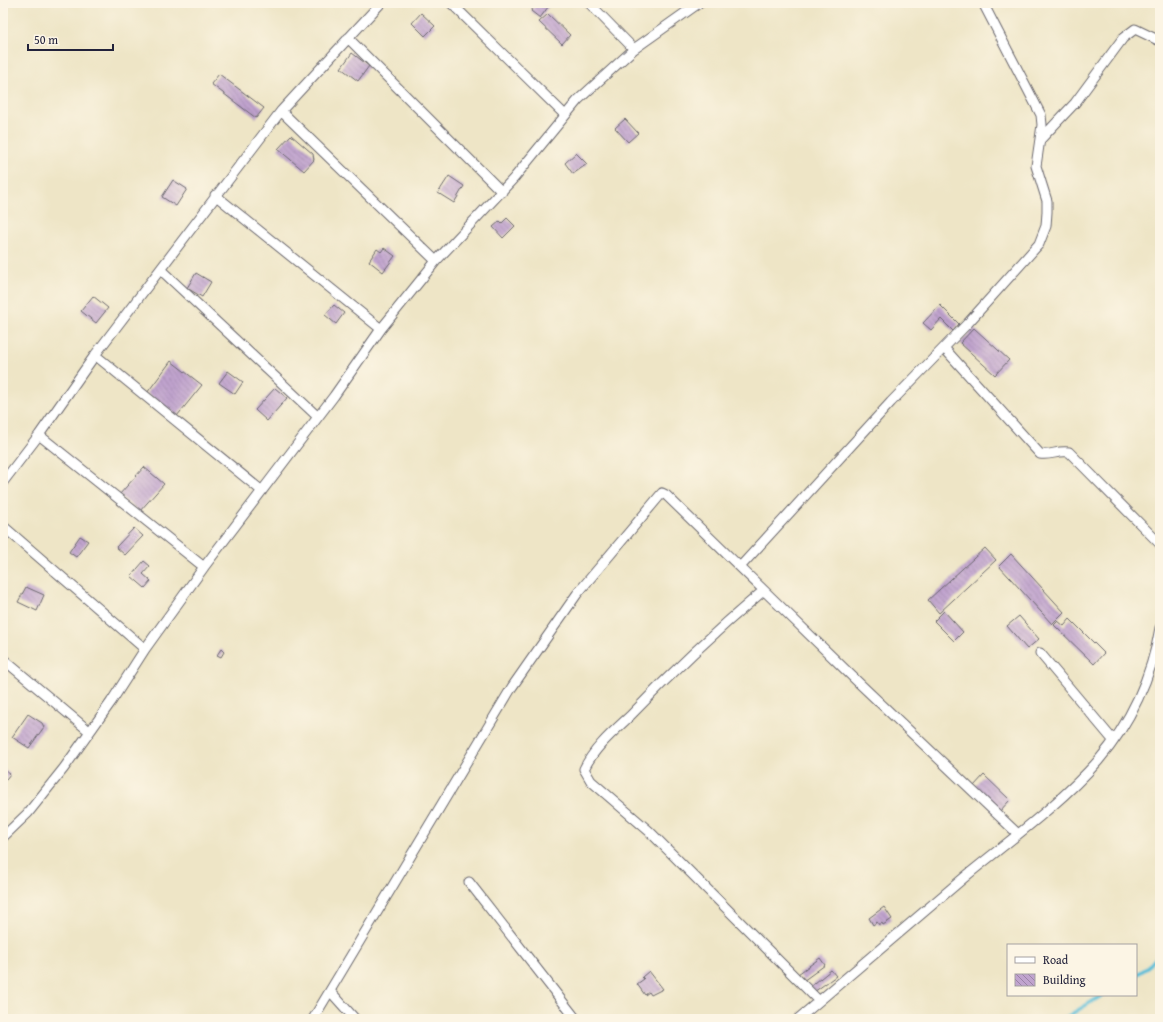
<svg xmlns="http://www.w3.org/2000/svg" width="1163" height="1022" font-family="'Gentium Book Plus',serif">
  <style>
    .lines { fill: none; stroke-linecap: round; stroke-linejoin: round }
    .stream { stroke: #5bbfd9; stroke-width: 3.5 }
    .building { fill: url(#building-back-hatch) }
    .minor-casing { stroke: #69666c; stroke-width: 11 }
    .minor { stroke: #fff; stroke-width: 9 }
  </style>
  <defs>
    <pattern id="building-back-hatch" width="6" height="6" patternUnits="userSpaceOnUse"><rect width="6" height="6" fill="#c0a3ce"/><path d="M-1 5l2 2M0 0l6 6M5-1l2 2" fill="none" stroke="#9c84a8"/></pattern>
  </defs>
  <rect width="100%" height="100%" fill="#fcf5e5"/>
  <filter id="ink" filterUnits="userSpaceOnUse"><feTurbulence type="fractalNoise" baseFrequency=".025" numOctaves="2"/><feDisplacementMap in="SourceGraphic" scale="8" xChannelSelector="R" yChannelSelector="G"/><feConvolveMatrix kernelMatrix="1 2 1 2 8 2 1 2 1" color-interpolation-filters="sRGB"/></filter>
  <filter id="wash" filterUnits="userSpaceOnUse"><feTurbulence type="fractalNoise" baseFrequency=".012" numOctaves="4" result="noise"/><feDisplacementMap in="SourceGraphic" scale="16" xChannelSelector="R" yChannelSelector="G"/><feGaussianBlur stdDeviation="0.9" result="paint"/><feColorMatrix in="noise" values="0 0 0 0 0 0 0 0 0 0 0 0 0 0 0 0 0 1.4 0 .05"/><feComposite in="paint" operator="in"/></filter>
  <g filter="url(#wash)">
    <rect width="100%" height="100%" fill="#eee5c6"/>
    <g class="lines">
      <path class="stream" d="M1136,975l11,-7 13,-15
        M1063,1019l40,-24"/>
    </g>
    <g id="blocks">
      <path class="building" d="M537,3h14l-11,15 -9,-7z
        M421,13l14,13 -10,10 -13,-13z
        M548,14l22,21 -8,9 -23,-22z
        M352,53l17,13 -11,15 -17,-13z
        M219,74l45,34 -8,10 -45,-34z
        M625,119l13,14 -10,9 -13,-14z
        M291,135l22,19 1,6 -10,11 -26,-22z
        M576,153l11,11 -14,10 -8,-11z
        M449,176l15,10 -10,17 -16,-10z
        M173,180l14,9 -11,17 -14,-9z
        M507,218l8,8 -12,12 -10,-11 7,-6 2,2z
        M384,248l11,8 -12,16 -14,-11 8,-12 4,3z
        M196,273l15,9 -9,15 -15,-9z
        M93,296l15,12 -12,15 -15,-12z
        M334,305l10,8 -8,11 -11,-9z
        M940,305l19,19 -6,7 -12,-12 -10,11 -8,-7z
        M974,328l35,32 -14,15 -35,-32z
        M171,361l31,24 -25,31 -30,-23z
        M228,371l15,11 -8,12 -16,-11z
        M275,388l12,10 -20,23 -12,-11z
        M144,467l20,17 -25,28 -20,-17z
        M134,528l9,8 -18,19 -9,-8z
        M80,536l8,5 -12,16 -7,-5z
        M985,548l11,12 -57,53 -11,-13z
        M1011,554l53,58 -12,12 -53,-58z
        M144,561l6,5 -7,8 8,7 -6,7 -14,-12z
        M26,587l18,8 -7,16 -19,-9z
        M944,611l19,21 -9,9 -20,-20z
        M1019,616l20,23 -12,10 -20,-23z
        M1070,619l34,34 -10,11 -40,-39 4,-4 6,5z
        M221,649l3,3 -3,5 -4,-2z
        M28,714l14,9 2,4 -15,21 -17,-11z
        M3,769l7,5 -7,9z
        M984,775l26,25 -11,12 -26,-25z
        M884,907l8,12 -9,6 -1,-2 -3,2 -2,-3 -4,3 -4,-7z
        M820,958l5,7 -22,16 -5,-7z
        M831,970l5,6 -22,16 -4,-5z
        M649,971l14,18 -12,6 -2,-3 -4,3 -8,-11 7,-5 -2,-2z"/>
    </g>
  </g>
  <g filter="url(#ink)">
    <use href="#blocks" fill-opacity="0" stroke="#69666c" stroke-width="1"/>
    <g class="lines">
      <g class="minor-casing">
        <path id="minor" d="M451,3l114,112
          M589,3l45,46
          M348,38l154,154
          M281,111l155,150
          M1040,140l35,-37 48,-65 12,-9 25,12
          M215,195l166,134
          M161,270l157,147
          M944,348l96,106c11,2 18,-4 29,-2l91,92
          M95,355l167,136
          M39,435l165,132
          M3,482l36,-47 56,-80 186,-244 100,-108
          M3,526l142,123
          M740,567l151,-165 77,-79 71,-79 7,-18 1,-14v-11l-11,-35 6,-41 -1,-10 -58,-112
          M763,591c-46,39 -91,81 -133,125 -17,16 -36,32 -46,53l7,12 58,50 170,170
          M1040,653l73,87
          M3,659l86,72
          M3,837l25,-24 36,-45 47,-66 34,-53 59,-82 130,-171 47,-67 55,-68 78,-83 64,-78 56,-51 65,-46
          M469,882l107,137
          M330,991l25,28
          M313,1019l199,-332 65,-93 85,-101 4,2 193,188 159,151
          M798,1019c56,-47 112,-96 168,-143 44,-36 95,-73 132,-115 32,-37 54,-85 62,-133"/>
      </g>
      <use href="#minor" class="minor"/>
    </g>
  </g>
  <rect width="1163" height="1022" fill="none" stroke="#fcf5e5" stroke-width="16"/>
  <rect x="1007" y="944" width="130" height="52" fill="#fcf5e5" stroke="#a5a1a1"/>
  <rect x="1015" y="957" width="20" height="6" fill="#ffffff" stroke="#a5a1a1"/>
  <text x="1043" y="964" font-size="12" fill="#22223b">Road</text>
  <rect x="1015" y="974" width="20" height="12" fill="url(#building-back-hatch)" stroke="#a5a1a1"/>
  <text x="1043" y="984" font-size="12" fill="#22223b">Building</text>
  <path d="M28 44v6h85v-6" fill="none" stroke="#22223b" stroke-width="2"/>
  <text x="34" y="44" font-size="12" fill="#22223b" stroke="#fcf5e5" stroke-width="3" paint-order="stroke">50 m</text>
</svg>
